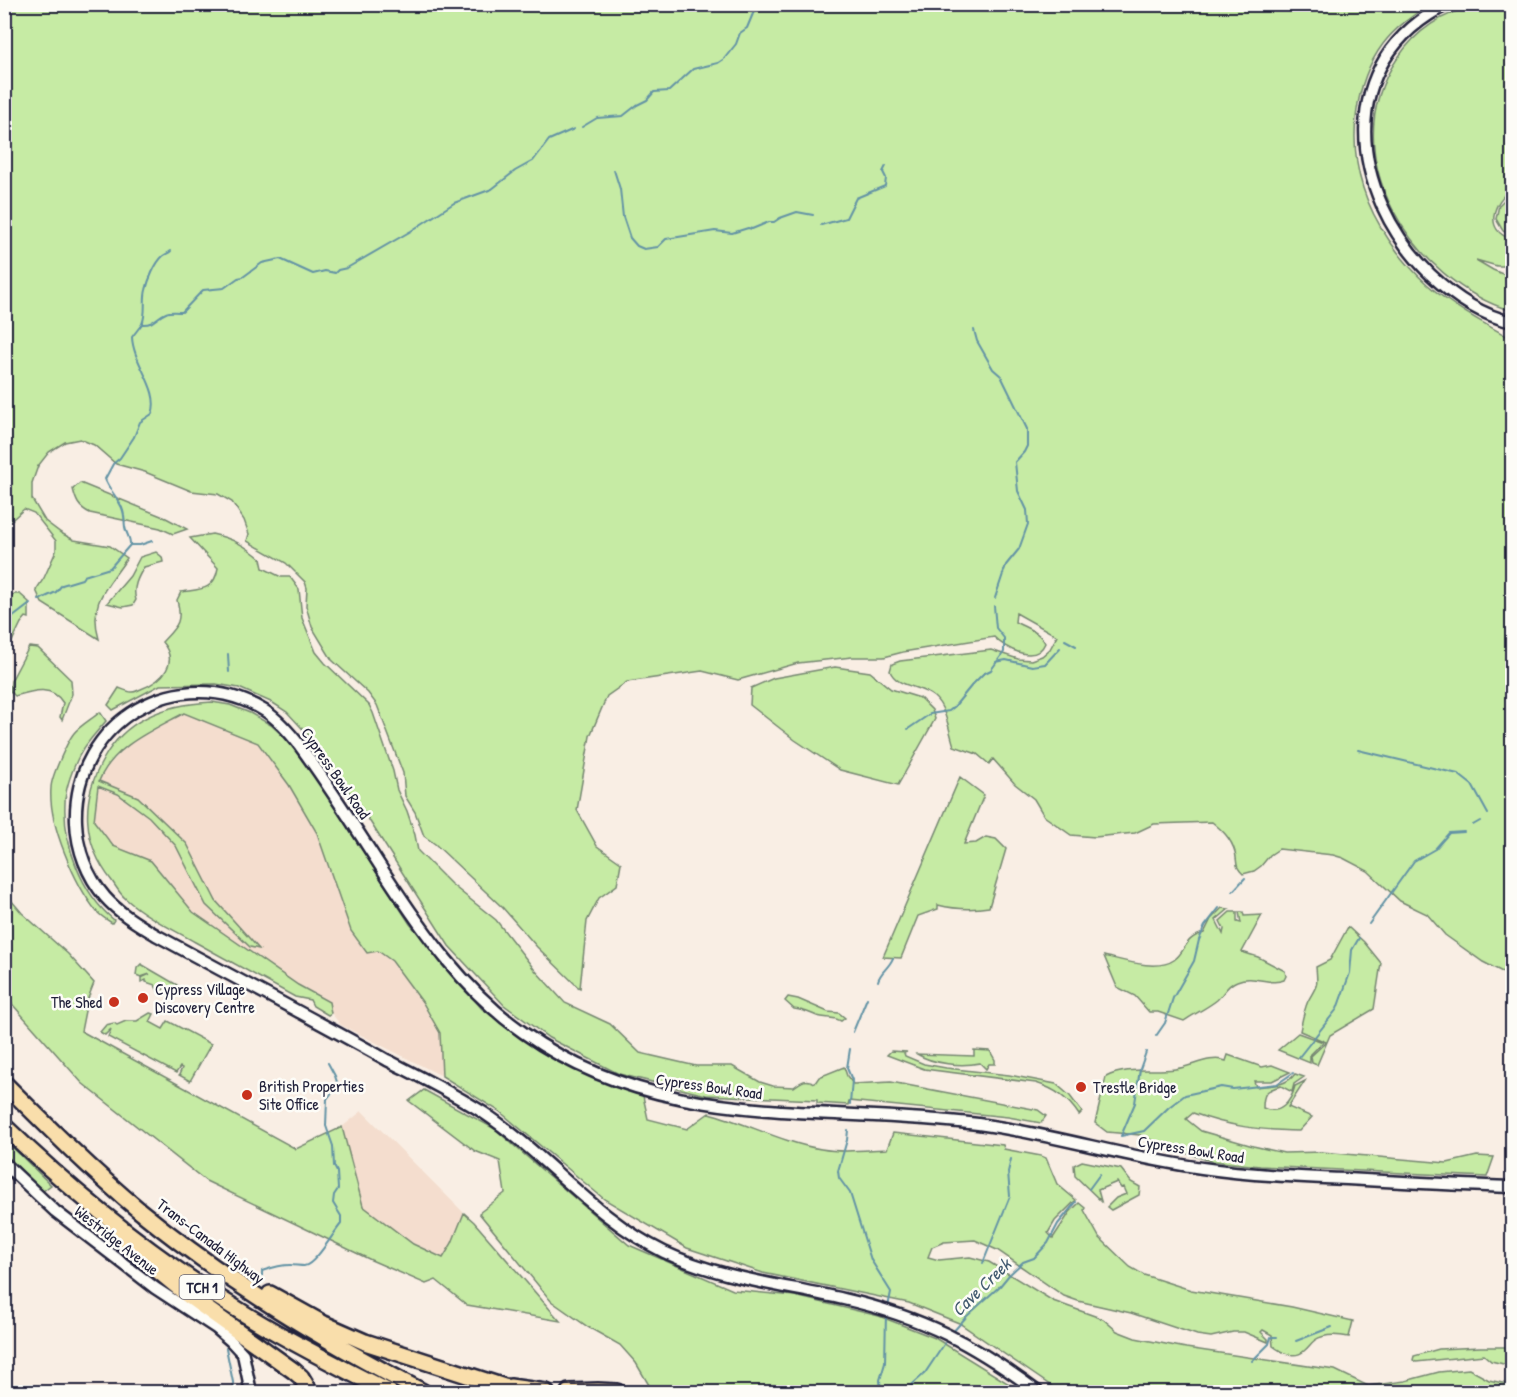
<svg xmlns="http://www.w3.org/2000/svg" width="1517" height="1397" font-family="'Patrick Hand',sans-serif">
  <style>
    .built { fill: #f4ddce }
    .green { fill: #c6eba4; stroke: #748670; stroke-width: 1.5 }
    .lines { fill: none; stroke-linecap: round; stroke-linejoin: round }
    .stream { stroke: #6393a5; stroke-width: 2 }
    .tertiary-casing { stroke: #22223b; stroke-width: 15 }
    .motorway-casing { stroke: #22223b; stroke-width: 20 }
    .tertiary { stroke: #fdfcf7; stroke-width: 10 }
    .motorway { stroke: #f9deab; stroke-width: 15 }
    .poi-dot { fill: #c8321e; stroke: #fdfcf7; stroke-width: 2 }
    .labels { text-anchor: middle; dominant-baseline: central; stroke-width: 5; stroke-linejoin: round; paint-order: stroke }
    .shield { fill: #fdfcf7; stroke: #646373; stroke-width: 1.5 }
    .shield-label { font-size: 15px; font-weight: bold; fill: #22223b }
    .street-label { font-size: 16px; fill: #22223b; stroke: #fdfcf7 }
    .poi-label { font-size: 16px; fill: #22223b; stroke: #fdfcf7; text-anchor: start }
    .water-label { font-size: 18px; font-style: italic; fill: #435b70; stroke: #fdfcf7 }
  </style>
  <rect width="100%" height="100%" fill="#f9eee4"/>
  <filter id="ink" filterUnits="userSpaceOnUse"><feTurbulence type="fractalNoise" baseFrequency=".0167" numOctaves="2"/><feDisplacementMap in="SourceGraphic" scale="12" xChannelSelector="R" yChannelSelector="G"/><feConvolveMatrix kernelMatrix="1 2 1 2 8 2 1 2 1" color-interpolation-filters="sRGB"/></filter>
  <g filter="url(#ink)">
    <path class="built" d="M184,713l74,30 31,42 28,48 34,98 41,30 31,42 17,31 2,42 -101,-51 -10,-12 -2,-11 -31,-17 -105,-73 -42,-51 -38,-15 -19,-25 5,-39 4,-11 30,-31z
      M362,1111l102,102 -12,30 -9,15 -30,-14 -50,-38 -21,-79z"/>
    <path class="green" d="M5,4l1423,1c-16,11 -33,23 -45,39 -29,39 -35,98 -20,144 11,35 37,72 65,97 25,22 55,38 84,54v638l-29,-15 -38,-27 -18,-21 -27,-13 -32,-30 -25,-13 -10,-3 -54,-6 -9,6 -9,11 -7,5 -11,3c-9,-9 -5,-10 -8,-22 -4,-14 -13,-22 -23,-30l-58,2 -19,9 -40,4 -24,-2 -27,-19 -10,-17 -19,-15 -22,-25 -4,5 -12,-10 -23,-8c-5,-15 -8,-39 -20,-49 -13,-12 -37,-9 -44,-26l2,-7 8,-3 91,-11 27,9 13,1 11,-4 8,-7 7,-13 -41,-23 -1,9c11,6 24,9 30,21 -9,22 -40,6 -51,-6l-91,15 -19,5h-32l-54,6 -60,17 -36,-9 -75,11 -20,14 -17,40 -13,74 20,36 24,17 -4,22 -18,13 -12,23 -7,67 -2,-1 -41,-40 -34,-39 -68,-64 -11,-8 -9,-24 -10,-16 -2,-23 -26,-68 -9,-12 -36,-33 -20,-33 -6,-21 1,-18 -2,-6 -19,-19 -39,-22 2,-7 -5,-14 -12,-18 -14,-8 -27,-3 -46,-19 -29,-8 -22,-19 -14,-6 -15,3 -16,10 -11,14 -6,17v16l13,22 16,12 13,7 36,6 17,12c-19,29 -39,43 -28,81l-57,-36 -6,-13 8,-12 12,-27v-10l-22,-28 -10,-4 -19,17z
      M1478,5h34v183c-19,13 -29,43 0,51v27h-15l-21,-6 17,10 19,8v33c-98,-29 -181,-156 -115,-252 19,-29 48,-47 81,-54z
      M1512,192v44l-9,-5 -7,-12 3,-14z
      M80,483l86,35 21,11 -14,5 -13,-6 -70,-15c-12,-6 -14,-12 -17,-24z
      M212,534c20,4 34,12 49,25l2,9 18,9h9l9,12 3,29 14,34 9,11 44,42 4,8 20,58 4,19 10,21 8,24 3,16 33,33 45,36 38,49 31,34 45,21 30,29 56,13h36l28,16 13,4 21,1c8,-6 12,-9 21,-4l4,-6 25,-10 3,9 6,8 38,-2 147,28 8,6 -5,7 -33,-6 -159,-16 -1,4 -31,-2v-3l-111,-5 -87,-21 -70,-36 -45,-33 -55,-59 -80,-126 -56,-80 -26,-28 -14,-9 -34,-15 -23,-4 -56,1 -47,25 -5,-5 11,-17c3,1 9,4 13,4 4,0 6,-2 9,-3 21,-8 39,-26 21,-47 15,-16 21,-20 15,-42l4,-8c20,-3 33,-1 37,-24l-28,-30z
      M156,552l6,5 1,5 -19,5c-6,10 -12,21 -8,33l-3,5 -10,2 -16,-4 23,-27 10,-19z
      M15,594h5l9,8v16l-3,-1 -5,6 -16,33v-59z
      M29,647l9,1 33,32 1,14 -10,26 -2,-3 3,-14c-11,-19 -31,-12 -48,-7l-5,-5 1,-10z
      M835,667l35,5 21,17 29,9 12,12 3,9 -37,66 -58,-15 -45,-30 -45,-35 1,-17 23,-10z
      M212,702l18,3 20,8 21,12 13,12 24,29 102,158 72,85 161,87 5,23 39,10 22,-16c37,10 75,30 112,36 22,4 44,1 66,0l6,-16 110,12 1,4 37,7 5,2 11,26 19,16 -21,21 -7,12 5,5 17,-26 9,-9 6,5 -1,2 15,27 31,30 14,8 47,15 101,17 61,14 -4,16c-10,-2 -25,-3 -34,3 -4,3 -7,8 -11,11 -9,8 -22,2 -31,-5l-1,-11 -9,-5 -2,2 7,7v3l-24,-10h-11l-22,5 -14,-2 -66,-22 -53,-12 -14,-5 -67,-46 -22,-10 -31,2 -12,5 -4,10 11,3 31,-3 19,5 64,39 50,18 14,12 18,7 51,10 149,22 33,16 37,-5 34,-9 30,-3 20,11 23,5v7h-452l-101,-69 -50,-20 -146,-30 -76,-25 -83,-49 -105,-88 -57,-35 -2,-43 -17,-30 -31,-42 -14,-10 -11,2 -16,-22 -34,-98 -28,-48 -31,-42 -74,-30c-31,17 -71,33 -85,68l39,16 49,47 29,57 43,48 -9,-2 -44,-42 -30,-59 -27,-29 -31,-23 -20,-8 -4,35 19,25 38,15 42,51 105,73 31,17 2,11 -3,2 -15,-9 -3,-6 -15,-3c-33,-18 -66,-36 -100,-55 -23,-13 -49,-25 -69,-43 -6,-5 -10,-12 -14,-18 -30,-38 -32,-81 -8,-123 23,-41 64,-54 108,-56z
      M100,712l6,9c-10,12 -21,23 -28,37 -6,13 -13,31 -13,45 -2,41 16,90 49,117l-2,3c-5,-3 -11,-7 -15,-11 -22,-27 -49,-89 -46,-124 0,-11 17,-48 23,-55 7,-8 18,-14 26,-21z
      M960,777l24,18 -20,49 12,-1 10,-6 10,2 10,10 -17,58c-17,3 -35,2 -51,-2v4l-20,7 -17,42 -18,-1z
      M5,893l17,20 46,41 26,29 -7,18 -6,30 215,118 46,-22 21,79 50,38 30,14 9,-15 12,-30 10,9 86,99 -93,-16 -31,-25 -10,4 -55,-24 -165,-79 -124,-98 -77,-87z
      M1222,908l7,1 -13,11 7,14 1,-5 -4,-8 10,-9h7v10l4,1 -2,-11h4l1,4 18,-1 -20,37 16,5 27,14 1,5 -2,4c-15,6 -30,-6 -47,1 -11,4 -13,13 -20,19 -10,8 -23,14 -33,21l-26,-9h-9l-14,-16 -18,-9 -13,-31c18,4 53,16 70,4 13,-9 9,-22 30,-27l7,-14z
      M1348,927l16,15 17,21 -7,46 -44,26 -13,30 -5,-2 -1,-7 15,-14 -26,-11c2,-10 4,-21 8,-30 9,-17 10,-13 8,-34l14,-7z
      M141,964l43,25 -3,6 -16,-9 -3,6 -4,-1 -3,-6 -9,-3v-2l-5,2v-4l9,-4 -9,3 -5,-2 1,-7z
      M788,997l10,2 30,13 11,1 6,5 -4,3c-8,-5 -15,-2 -24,-5 -11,-4 -9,-5 -23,-7l-9,-8z
      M150,1013l4,1 -4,8 13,7 5,-8 43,23 -21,37 -11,-6 3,-7 -2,-1 -4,6 -68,-36 3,-8 -6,6 -5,-3 6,-7 8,-2 3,2 9,-4h11z
      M1298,1033l25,9 -13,13v8l-32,-13z
      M974,1050l16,1 5,9v4h-6l-3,5 -6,-6c-19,4 -47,1 -63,-9l57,2z
      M891,1051l16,1 -3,1 1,3 19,8 22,4 63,7 47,9 14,12 12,16 -3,3c-11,-17 -24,-26 -43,-32l-112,-14 -37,-14z
      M1228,1055l34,12 10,-2 18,7 -18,9h-18l2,6c14,-2 29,0 39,-13l9,3 -10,7 -2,8 -11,-6c-16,4 -18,8 -18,22 17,8 28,-6 32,-22l10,-5 -17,26 24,10 -13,14c-39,-1 -69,-4 -106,-18l-7,6 15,12 52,15 31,7 38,-1 125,11 30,-7 17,1 -7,20 -227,-11 -49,-5 -38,-12 -33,-14 -33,-3 -12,-9 11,-46c21,-11 46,-5 69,-8 17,-2 35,-14 51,-8z
      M424,1090l71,39 134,116 104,45 62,6 84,20 56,22 87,54h-369l-17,-29 -16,-18 -32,-18 -37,-26 -72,-88 26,-20 -5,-32 -25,-10 -66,-50z
      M5,1140l46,45 -8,6 -38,-37z
      M1082,1161l39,8 10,13 9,5 -1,8 -28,15 -4,-3 9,-9 10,-4 -3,-7 -2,1 -4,-6 -19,8 3,11 -26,-25 -1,-11z
      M1480,1347h32v19l-21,-5 -7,-6 -68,7 -3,-2 1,-4 25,-7z"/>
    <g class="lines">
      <path class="stream" d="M582,127l15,-9 26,-2 14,-11 10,-5 7,-8 15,-1 24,-22 25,-6 6,-4 12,-15 4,-11 7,-5 10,-24
        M614,170l6,19 3,28 7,21 7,8 7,3 14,-2 8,-8 49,-8 17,2 16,-5 4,1 17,-7h5l6,-4 17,-6 16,3
        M821,225l25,-7 10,-20 29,-12 1,-8 -3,-6 3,-6
        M142,324c5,-11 1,-23 4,-34 2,-9 9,-27 17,-34 3,-2 6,-3 8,-5
        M974,330l3,11 16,28 8,7 26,53v17l-3,6 -9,10 3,29 9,19 1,14 -9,25 -13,16 -11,33
        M130,545h10l12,-4
        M39,600l17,-8 6,-7 20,-6 2,-3 26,-8 20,-23c1,-7 -4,-11 -5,-18 -1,-7 0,-12 -3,-19 -4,-10 -13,-18 -17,-29l8,-15 7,-6 14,-21 6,-15 12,-8c9,-24 -19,-50 -20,-77l10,-13c12,1 14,-7 24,-11 4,-2 11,-1 16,-1l21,-22 21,-2 14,-10 5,-1 19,-14 18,-4 33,15 12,-3 10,2 3,-3 9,-2 64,-37 43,-28 38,-14 23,-18 18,-10 16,-21 25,-11
        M4,624l26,-20
        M1065,640l11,6
        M228,654l1,18
        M996,662l10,-2 26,6 13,-2 15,-16
        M908,729l22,-15 19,-3 5,-4 18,-22 11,-11 8,-4 13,-18v-14l-8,-10 -2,-22
        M1358,750l100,24 14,11 16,29
        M1473,825l7,-4
        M1233,891l12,-13
        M1369,924l45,-63 21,-12 14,-16 15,-1
        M878,981c2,-9 11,-13 15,-23
        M853,1032l14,-34
        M1156,1036l9,-13 8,-25 21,-37 5,-21 6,-14 14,-18
        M1146,1052l-6,17 -5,34 -14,33 23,-5 25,-24 16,-12 36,-8 12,2 44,-5 16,-11
        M1299,1057l38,-48 13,-36 2,-23 7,-12
        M850,1104l2,-24 -5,-12 3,-19
        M848,1130l-1,10 -9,31 1,7 11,15 21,67 20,32 -3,15
        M1089,1189l11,-15
        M983,1263l27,-67 -2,-24 3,-13
        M262,1278v-7c9,-3 17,-6 28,-6 4,0 10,1 14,1 10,0 30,-34 37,-42v-8l-8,-13 1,-8 4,-6 -1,-17 -3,-6 -1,-20 -7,-20 1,-27 11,-14 -3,-9 -7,-13
        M952,1333l15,-17 33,-30 9,-11 14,-13 11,-4 14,-15 10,-19 18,-22
        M1296,1341l36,-14
        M226,1348l9,44
        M1252,1361l17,-17 2,-7h6
        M881,1392l-1,-12 5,-17 1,-50
        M904,1392l21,-19 22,-33"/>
      <g class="tertiary-casing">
        <path id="tertiary" d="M1448,4c-116,57 -99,190 -18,270 23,22 51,41 82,48
          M4,1163l51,48 100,77 61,40 15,13 12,13 8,38
          M1038,1392c-64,-48 -115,-75 -194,-93 -60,-14 -123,-20 -180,-47 -70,-34 -116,-96 -180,-139 -31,-20 -64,-36 -97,-53 -77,-43 -154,-83 -231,-125 -18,-11 -37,-22 -51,-38 -18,-21 -28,-48 -29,-75 -4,-100 104,-164 189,-111 14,9 25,22 35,35 30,41 57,84 84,126 40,61 80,119 140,161 138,98 296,71 454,91 76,10 149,34 224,44 48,7 96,9 145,11 55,3 110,6 165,8"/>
      </g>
      <g class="motorway-casing">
        <path id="motorway" d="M4,1083c44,44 88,88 136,128 88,72 183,129 283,181
          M4,1126c75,72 156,137 244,190 46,28 93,52 141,76
          M112,1233l78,64 104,74 7,6 9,15
          M270,1294l54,30 41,18 155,50
          M510,1387l36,5
          M569,1392l29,-1 19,1"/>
      </g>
      <use href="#tertiary" class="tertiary"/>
      <use href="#motorway" class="motorway"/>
    </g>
  </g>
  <g class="poi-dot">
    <circle cx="143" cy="998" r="6"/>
    <circle cx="114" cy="1002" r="6"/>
    <circle cx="1081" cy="1087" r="6"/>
    <circle cx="247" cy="1095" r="6"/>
  </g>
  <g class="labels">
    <rect class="shield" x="179.5" y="1275" width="45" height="24" rx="4.5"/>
    <g class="shield-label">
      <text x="202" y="1287">TCH 1</text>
    </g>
    <g class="street-label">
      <text transform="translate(336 773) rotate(55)">Cypress Bowl Road</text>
      <text transform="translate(709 1086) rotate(8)">Cypress Bowl Road</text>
      <text transform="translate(1191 1149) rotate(9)">Cypress Bowl Road</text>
      <text transform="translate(117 1240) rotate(38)">Westridge Avenue</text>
      <text transform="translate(211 1241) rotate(37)">Trans-Canada Highway</text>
    </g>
    <g class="poi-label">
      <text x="155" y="989">Cypress Village<tspan x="155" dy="18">Discovery Centre</tspan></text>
      <text x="102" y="1002" text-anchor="end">The Shed</text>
      <text x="259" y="1086">British Properties<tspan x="259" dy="18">Site Office</tspan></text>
      <text x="1093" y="1087">Trestle Bridge</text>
    </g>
    <g class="water-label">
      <text transform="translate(981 1287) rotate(-44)">Cave Creek</text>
    </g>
  </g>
  <rect width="1517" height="1397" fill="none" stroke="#fdfcf7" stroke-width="24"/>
  <rect x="12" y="12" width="1493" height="1373" fill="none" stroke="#22223b" stroke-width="2" filter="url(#ink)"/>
</svg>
